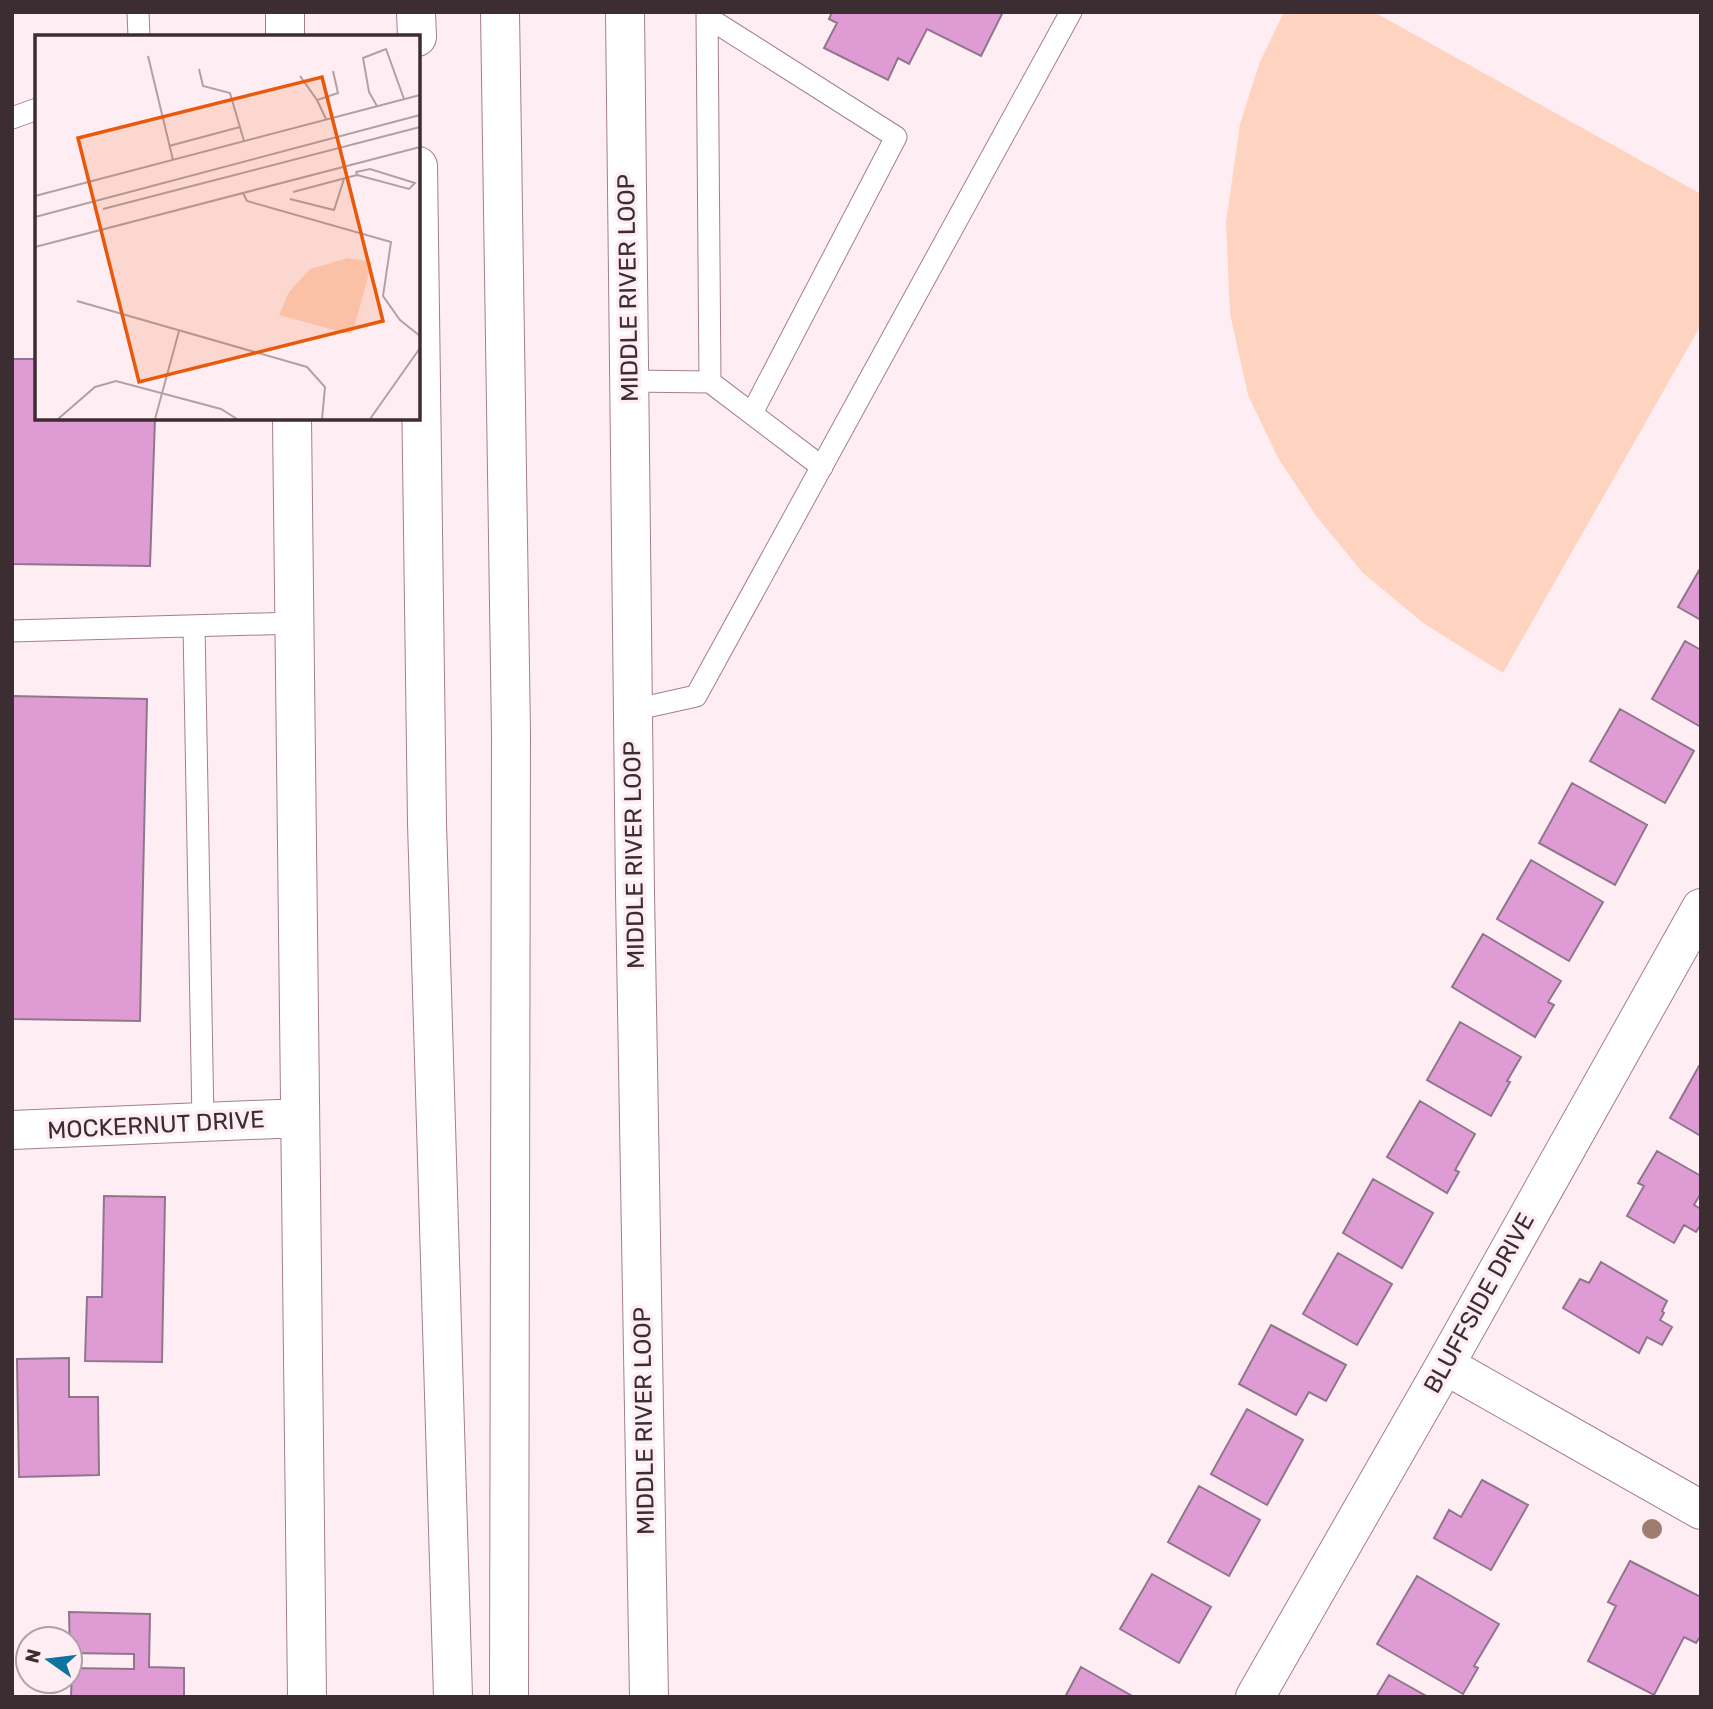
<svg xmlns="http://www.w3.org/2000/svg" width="1713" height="1709" font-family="Rubik,sans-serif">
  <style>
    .green { fill: #fed4c1 }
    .building { fill: #df9cd4; stroke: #91758c; stroke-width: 2 }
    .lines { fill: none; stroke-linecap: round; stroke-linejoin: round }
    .service-casing { stroke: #a37f8b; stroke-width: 23 }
    .minor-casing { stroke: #a37f8b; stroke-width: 40 }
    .motorway-casing { stroke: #a37f8b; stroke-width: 40 }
    .service { stroke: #fff; stroke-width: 21 }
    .minor { stroke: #fff; stroke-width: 38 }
    .motorway { stroke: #fff; stroke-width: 38 }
    .tree { fill: #9e7c6f }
    .labels { text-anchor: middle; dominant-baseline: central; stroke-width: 7; stroke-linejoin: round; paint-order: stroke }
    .street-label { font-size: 24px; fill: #3c2d32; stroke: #feeef3 }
    .inset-road { fill: none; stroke: #b0a1a6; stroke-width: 2 }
    .view { fill: #e8590c; fill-opacity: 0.15; stroke: #e8590c; stroke-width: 3.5 }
    .inset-edge { fill: none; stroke: #3c2d32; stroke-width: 3.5 }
  </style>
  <rect width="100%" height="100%" fill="#feeef3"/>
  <path class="green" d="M1284,12h90l327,182v131l-198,348 -80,-50 -60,-50 -46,-56 -39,-59 -30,-63 -18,-81 -4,-92 14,-98 19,-60z"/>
  <path class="building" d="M832,12h171l-22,44 -54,-27 -18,35 -11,-6 -10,22 -64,-32 13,-25 -8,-4z
    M12,359h25v59h118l-5,148 -138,-2z
    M1701,567v53l-23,-13z
    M1685,641l16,9v77l-49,-28z
    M12,696l135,3 -7,322 -128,-2z
    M1620,709l74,42 -29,52 -75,-42z
    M1572,783l75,42 -32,60 -76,-42z
    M1531,860l72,42 -34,59 -72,-42z
    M1483,934l78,47 -13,21 6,3 -19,32 -83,-50z
    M1460,1022l61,35 -14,24 3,1 -19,34 -64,-36z
    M1699,1066l2,1v69l-31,-18z
    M1420,1101l55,33 -20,36 4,2 -12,21 -60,-36z
    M1657,1151l44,25v17l-7,12 7,4v15l-5,8 -12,-7 -10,18 -47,-27 17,-30 -6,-3z
    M1373,1179l60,34 -31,55 -59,-35z
    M104,1196l61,1 -3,165 -77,-1 2,-64h15z
    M1338,1253l54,31 -35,61 -54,-31z
    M1601,1262l66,39 -5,10 2,2 -4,7 12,7 -10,18 -15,-8 -8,16 -76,-45 17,-29 9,4z
    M1271,1325l75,40 -20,36 -17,-9 -13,23 -57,-31z
    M69,1358v39h29l1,78 -80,2 -2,-118z
    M1247,1409l56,31 -36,65 -56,-31z
    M1482,1480l46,25 -37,65 -57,-32 15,-28 12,7z
    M1199,1486l61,34 -31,56 -61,-34z
    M1630,1561l71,36v38l-5,8 -12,-6 -30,58 -66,-34 28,-55 -8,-4z
    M1152,1574l59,33 -32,56 -59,-34z
    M1417,1576l82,48 -25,42 4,2 -15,26 -86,-50z
    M69,1612l81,2 -1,53 35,1v29h-113l1,-29 62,1v-15l-64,-1z
    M1081,1667l53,30h-69z
    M1389,1675l39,22h-52z"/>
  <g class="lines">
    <g class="service-casing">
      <path id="service" d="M138,12l1,25
        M707,12l3,370
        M707,17l189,120 -144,276
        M12,118l25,-9
        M629,381l81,1 112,85
        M194,626l9,496
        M12,631l282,-8
        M633,710l63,-14 375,-684"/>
    </g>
    <g class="minor-casing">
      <path id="minor" d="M285,12v25
        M625,12l10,880 14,805
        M292,418l15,1279
        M12,1130l288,-12
        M1445,1365l256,145
        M1255,1697l190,-332 256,-457"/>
    </g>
    <g class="motorway-casing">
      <path id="motorway" d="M416,12l1,25
        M500,12l11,722 -2,963
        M418,166l9,657 26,874"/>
    </g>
    <use href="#service" class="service"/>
    <use href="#minor" class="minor"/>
    <use href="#motorway" class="motorway"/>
  </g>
  <circle class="tree" cx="1652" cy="1529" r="10"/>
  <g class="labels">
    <g class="street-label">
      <text transform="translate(628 288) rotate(-91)">MIDDLE RIVER LOOP</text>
      <text transform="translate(634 855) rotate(-91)">MIDDLE RIVER LOOP</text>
      <text transform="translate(156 1125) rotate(-3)">MOCKERNUT DRIVE</text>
      <text transform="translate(1479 1303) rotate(-61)">BLUFFSIDE DRIVE</text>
      <text transform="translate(644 1421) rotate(-91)">MIDDLE RIVER LOOP</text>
    </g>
  </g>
  <g transform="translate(35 35)">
    <rect width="385" height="385" fill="#feeef3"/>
    <path d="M313,223l24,4 -19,70 -4,2 -70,-19 10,-23 21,-23z" fill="#fed4c1"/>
    <path class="inset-road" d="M113,21l25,104M164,34l4,17 27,7 14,48M265,41l17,24M342,71l-8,-14 -6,-34 23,-9 18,50M291,84l-9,-19 21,-7 -5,-22M134,111l71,-19M321,137l14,-3 45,14 -6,6 -52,-14M258,157l64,-17 -1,-4M208,158l4,8 144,41 -8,54 17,24 20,16M0,161l385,-101M255,164l44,11 10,-31M68,174l317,-82M0,182l385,-102M0,212l385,-100M42,266l230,66 18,20 -3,32M23,384l37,-32 21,-6 105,28 16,10M120,384l24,-88M335,384l50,-71"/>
    <path class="view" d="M287,42l61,244 -244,61 -61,-244z"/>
    <rect width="385" height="385" class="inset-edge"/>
  </g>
  <rect width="1713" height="1709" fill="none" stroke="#3c2d32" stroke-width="28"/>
  <g transform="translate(49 1660) rotate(284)"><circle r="33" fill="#feeef3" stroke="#b0a1a6" stroke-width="2"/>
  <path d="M0-5L12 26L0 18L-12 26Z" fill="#0d74a0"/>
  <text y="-10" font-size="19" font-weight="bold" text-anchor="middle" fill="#3c2d32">N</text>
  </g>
</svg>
